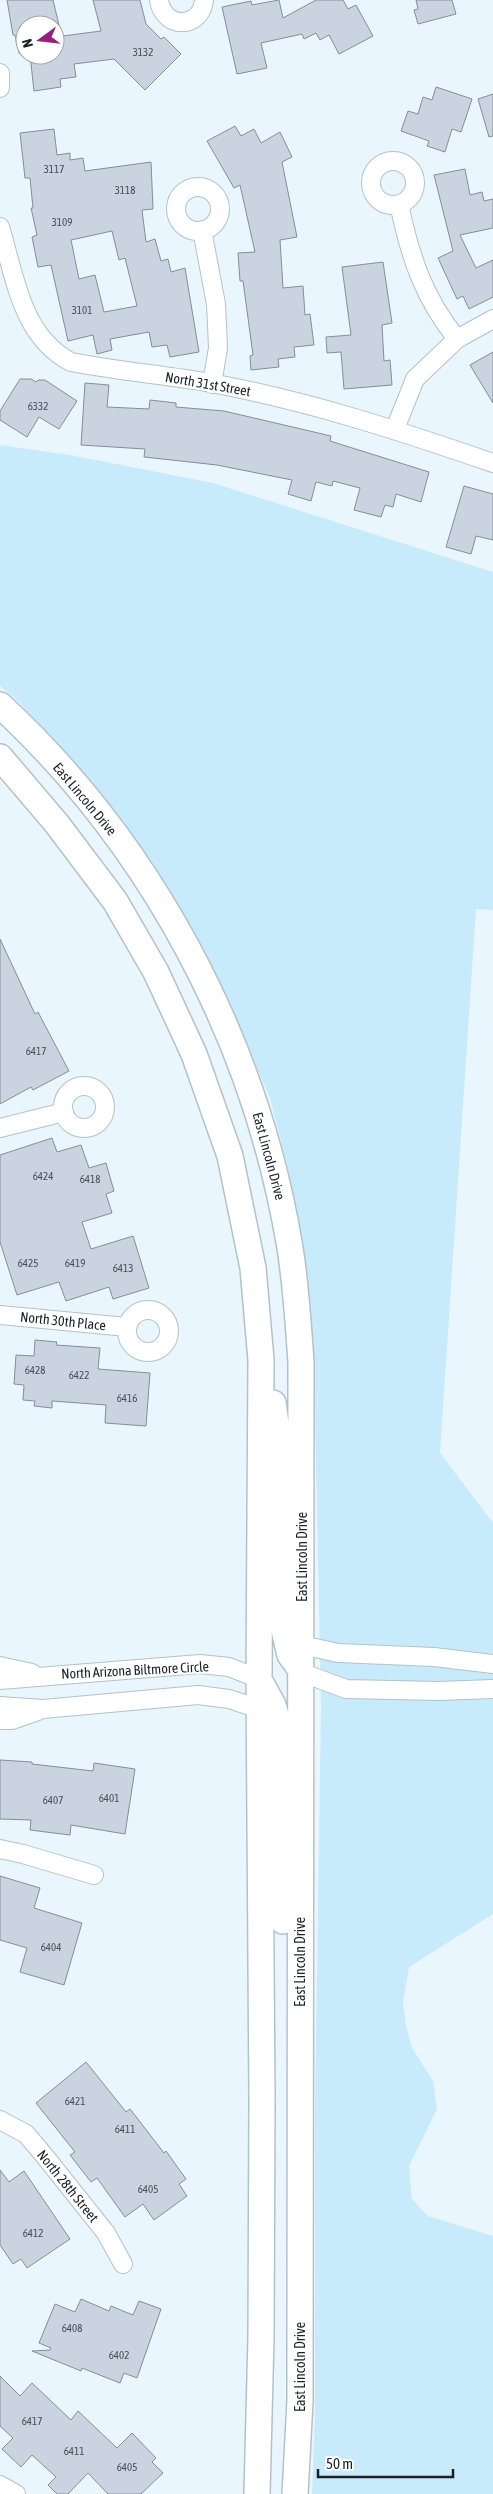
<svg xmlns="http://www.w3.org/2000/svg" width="493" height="2494" font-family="'Asap Condensed',sans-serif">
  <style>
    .green { fill: #c8ebfc }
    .building { fill: #c9d4e0; stroke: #848e9a; fill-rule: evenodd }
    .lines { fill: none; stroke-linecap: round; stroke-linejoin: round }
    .street-casing { stroke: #b3c2ca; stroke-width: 20 }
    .secondary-casing { stroke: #b3c2ca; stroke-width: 28 }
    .street { stroke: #fff; stroke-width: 18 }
    .secondary { stroke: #fff; stroke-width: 25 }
    .labels { text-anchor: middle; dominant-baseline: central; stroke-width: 4; stroke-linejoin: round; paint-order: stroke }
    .number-label { font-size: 11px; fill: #464e53 }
    .street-label { font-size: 14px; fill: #1b2124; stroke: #fff }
  </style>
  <rect width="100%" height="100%" fill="#e9f6fd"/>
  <path class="green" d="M0,445l70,10 143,28 280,89v338l-17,-1 -36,544 53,70v391l-84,53 -6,36 3,22 6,23 21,33 4,28 -28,57 3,33 16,17 65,20v258h-181l3,-79v-304l6,-405 -7,-345 -11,-109 -13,-75 -20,-79 -62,-140 -53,-92 -71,-91 -65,-73 -19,-16z"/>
  <path class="building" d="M7,0h46l6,25h-34v28h-6l-4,-18h-2z
    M93,0h47l6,24 15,15 3,-2 17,17 -36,36 -31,-31 -40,5 2,13 -16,2 1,8 -27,4 -4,-36h25v-18l46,-6z
    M279,0l4,18 33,-18h27l5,9 8,-4 17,31 -34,18 -10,-19 -9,5 -4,-7 -12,6 -2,-5 -41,9 6,25 -30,6 -15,-67 29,-6 1,4z
    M416,0h36l4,14 -38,10 -4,-14 4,-1z
    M436,87l36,12 -11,33 -9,-3 -7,23 -18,-6 2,-5 -28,-10 7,-20 10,3 5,-17 9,3z
    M493,94v42l-4,1 -11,-38z
    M235,126l6,10 13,-7 7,14 19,-11 12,25 -10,5 15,75 -17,3 3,48 20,-2 2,29 5,-1 4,31 -20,2 1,10 -17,2 1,8 -28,3 -1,-14 3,-1 -10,-74h-3l-2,-28 17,-1 -15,-67 -6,3 -27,-47z
    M54,129l3,26 13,-2v7l13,-2 2,13 66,-9 2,47 -11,1 4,32 9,-3 6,22 7,-2 3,13 14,-4 14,84 -29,5 -3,-12 -15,2 -3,-15 -39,7 2,11 -15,4 -4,-19 -25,6 -17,-76 -13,2 -6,-30 5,-2 -6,-27h2l-3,-30h-5l-5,-45zM112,231l7,29 6,-2 12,48 -33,6 -9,-37 -16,4 -8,-39z
    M465,169l5,26 12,-3 2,9 9,-2v29l-33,7 16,33 17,-8v37l-24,12 -6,-13 -6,3 -19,-41 15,-7 -19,-76z
    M383,262l9,61 -10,2 2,36 6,-1 2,25 -48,4 -3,-37 -14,1 -1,-16 25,-2 -9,-68z
    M493,352v51l-23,-38z
    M20,379h11l5,3 2,-2h7l32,21 -18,28 -20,-12 -12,20 -27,-17v-9z
    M85,383l24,2 -2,22 42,2 1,-9 26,3v4l48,4 107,25 -1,5 99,31 -8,30 -25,-8 -3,13 -8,-2 -4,12 -27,-7 6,-22 -27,-7 -1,5 -16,-4 -5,19 -23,-7 4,-14 -75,-15 -73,-8 1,-8 -64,-4z
    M464,486l29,8v46l-17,-4 -5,18 -25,-7z
    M0,939l35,75 3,-2 31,59 -36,19 -2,-3 -31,17z
    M52,1138l5,14 24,-7 8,23 17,-5 8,28 -8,3 6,19 -30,9 9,27 42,-13 16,52 -36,11 -4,-12 -43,14 -7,-19 -42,13 -17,-53v-87z
    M35,1340l22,2 -1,3 44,3 -2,21 52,4 -4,53 -41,-3 1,-18 -54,-4v7l-18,-2 1,-5 -12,-1 1,-15 -10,-1 2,-29 18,1z
    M0,1760l32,2v2l61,7 1,-8 41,6 -10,65 -54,-9 -1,10 -40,-5 1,-10 -31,-1z
    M0,1876l40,12 -6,20 48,15 -18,62 -44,-13 7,-24 -27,-8z
    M86,2062l40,50 4,-3 34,44 2,-2 20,28 -7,5 8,12 -33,24 -11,-16 -18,13 -28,-39 -6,4 -21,-27 5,-3 -39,-49z
    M0,2170l9,12 15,-11 46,68 -43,29 -6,-9 -8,5 -13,-19z
    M81,2299l28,12 2,-5 22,9 6,-14 22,8 -24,69 -13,-5 -4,10 -38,-15 -1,3 -49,-20 18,-1 1,-2 -12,-5 16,-39 20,8z
    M0,2376l20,20 12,-13 39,37 7,-9 39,37 15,-15 24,25 -4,4 11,11 -22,21h-33l-20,-21 -20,21h-11l-9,-9 8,-8 -24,-22 -11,12 -19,-18 11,-11 -13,-12z"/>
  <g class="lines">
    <g class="street-casing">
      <path id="street" d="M159,0c4,29 42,30 45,0
        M0,73v15
        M371 183a22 22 0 1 1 44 0a22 22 0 1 1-44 0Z
        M176 209a22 22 0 1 1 44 0a22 22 0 1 1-44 0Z
        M399,204c11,52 24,93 58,135
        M0,227c15,49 21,109 71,135 47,9 93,13 140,21 97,18 189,48 282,80
        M202,230l14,74 2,44 -6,36
        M395,429l20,-50 42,-40 36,-20
        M63 1107a21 21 0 1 1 42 0a21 21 0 1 1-42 0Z
        M0,1128l64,-16
        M127 1331a21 21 0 1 1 42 0a21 21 0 1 1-42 0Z
        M0,1315l127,12
        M302,1645l36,8 96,4 59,7
        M0,1666l32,7
        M303,1673l43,16 93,2 54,-2
        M0,1680l200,-16 29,3 30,12
        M0,1706l43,3 155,-14 31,4 30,10
        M0,1720h12l26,-9
        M0,1849l23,5 71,21
        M0,2120l26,14 17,20 63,79 17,31
        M0,2485l16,9"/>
    </g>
    <g class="secondary-casing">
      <path id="secondary" d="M0,705c152,141 254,333 289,537 7,40 9,80 12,120l-1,1039 -5,93
        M0,757l57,67 58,77 41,71 38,82 36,102 23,112 8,92 -2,319 3,421 -1,237 -4,157
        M273,1403l6,41 2,173 9,38 8,11
        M262,1685l11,20 8,27 2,189"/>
    </g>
    <use href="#street" class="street"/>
    <use href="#secondary" class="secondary"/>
  </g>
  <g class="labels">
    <g class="number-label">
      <text x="143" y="52">3132</text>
      <text x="54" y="169">3117</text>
      <text x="125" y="190">3118</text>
      <text x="62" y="222">3109</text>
      <text x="82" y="310">3101</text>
      <text x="38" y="406">6332</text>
      <text x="36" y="1051">6417</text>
      <text x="43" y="1176">6424</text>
      <text x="90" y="1179">6418</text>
      <text x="28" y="1263">6425</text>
      <text x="75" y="1263">6419</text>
      <text x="123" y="1268">6413</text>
      <text x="35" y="1370">6428</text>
      <text x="79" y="1375">6422</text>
      <text x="127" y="1398">6416</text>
      <text x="109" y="1798">6401</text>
      <text x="53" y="1800">6407</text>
      <text x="51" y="1947">6404</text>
      <text x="75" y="2101">6421</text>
      <text x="125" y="2129">6411</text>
      <text x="148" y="2189">6405</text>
      <text x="33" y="2233">6412</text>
      <text x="72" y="2328">6408</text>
      <text x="119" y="2355">6402</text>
      <text x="32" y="2421">6417</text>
      <text x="74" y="2451">6411</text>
      <text x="127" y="2467">6405</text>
    </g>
    <g class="street-label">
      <text transform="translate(208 384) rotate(10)">North 31st Street</text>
      <text transform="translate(85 799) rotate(50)">East Lincoln Drive</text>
      <text transform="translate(269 1156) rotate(75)">East Lincoln Drive</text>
      <text transform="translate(63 1321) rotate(6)">North 30th Place</text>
      <text transform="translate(302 1557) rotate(-90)">East Lincoln Drive</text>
      <text transform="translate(135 1670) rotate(-3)">North Arizona Biltmore Circle</text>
      <text transform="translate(300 1962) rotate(-90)">East Lincoln Drive</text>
      <text transform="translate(68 2186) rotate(51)">North 28th Street</text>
      <text transform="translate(300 2367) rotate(-90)">East Lincoln Drive</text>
    </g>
  </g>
  <g transform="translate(40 40) rotate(255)"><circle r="24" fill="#ffffff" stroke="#a4a6a7"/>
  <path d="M0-4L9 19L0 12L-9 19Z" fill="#96207c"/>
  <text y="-8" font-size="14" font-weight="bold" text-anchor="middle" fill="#1b2124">N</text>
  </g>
  <path d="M318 2469v8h135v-8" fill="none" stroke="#1b2124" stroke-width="2.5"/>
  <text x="326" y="2469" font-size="15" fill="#1b2124" stroke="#ffffff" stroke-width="4" paint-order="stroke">50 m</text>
</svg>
